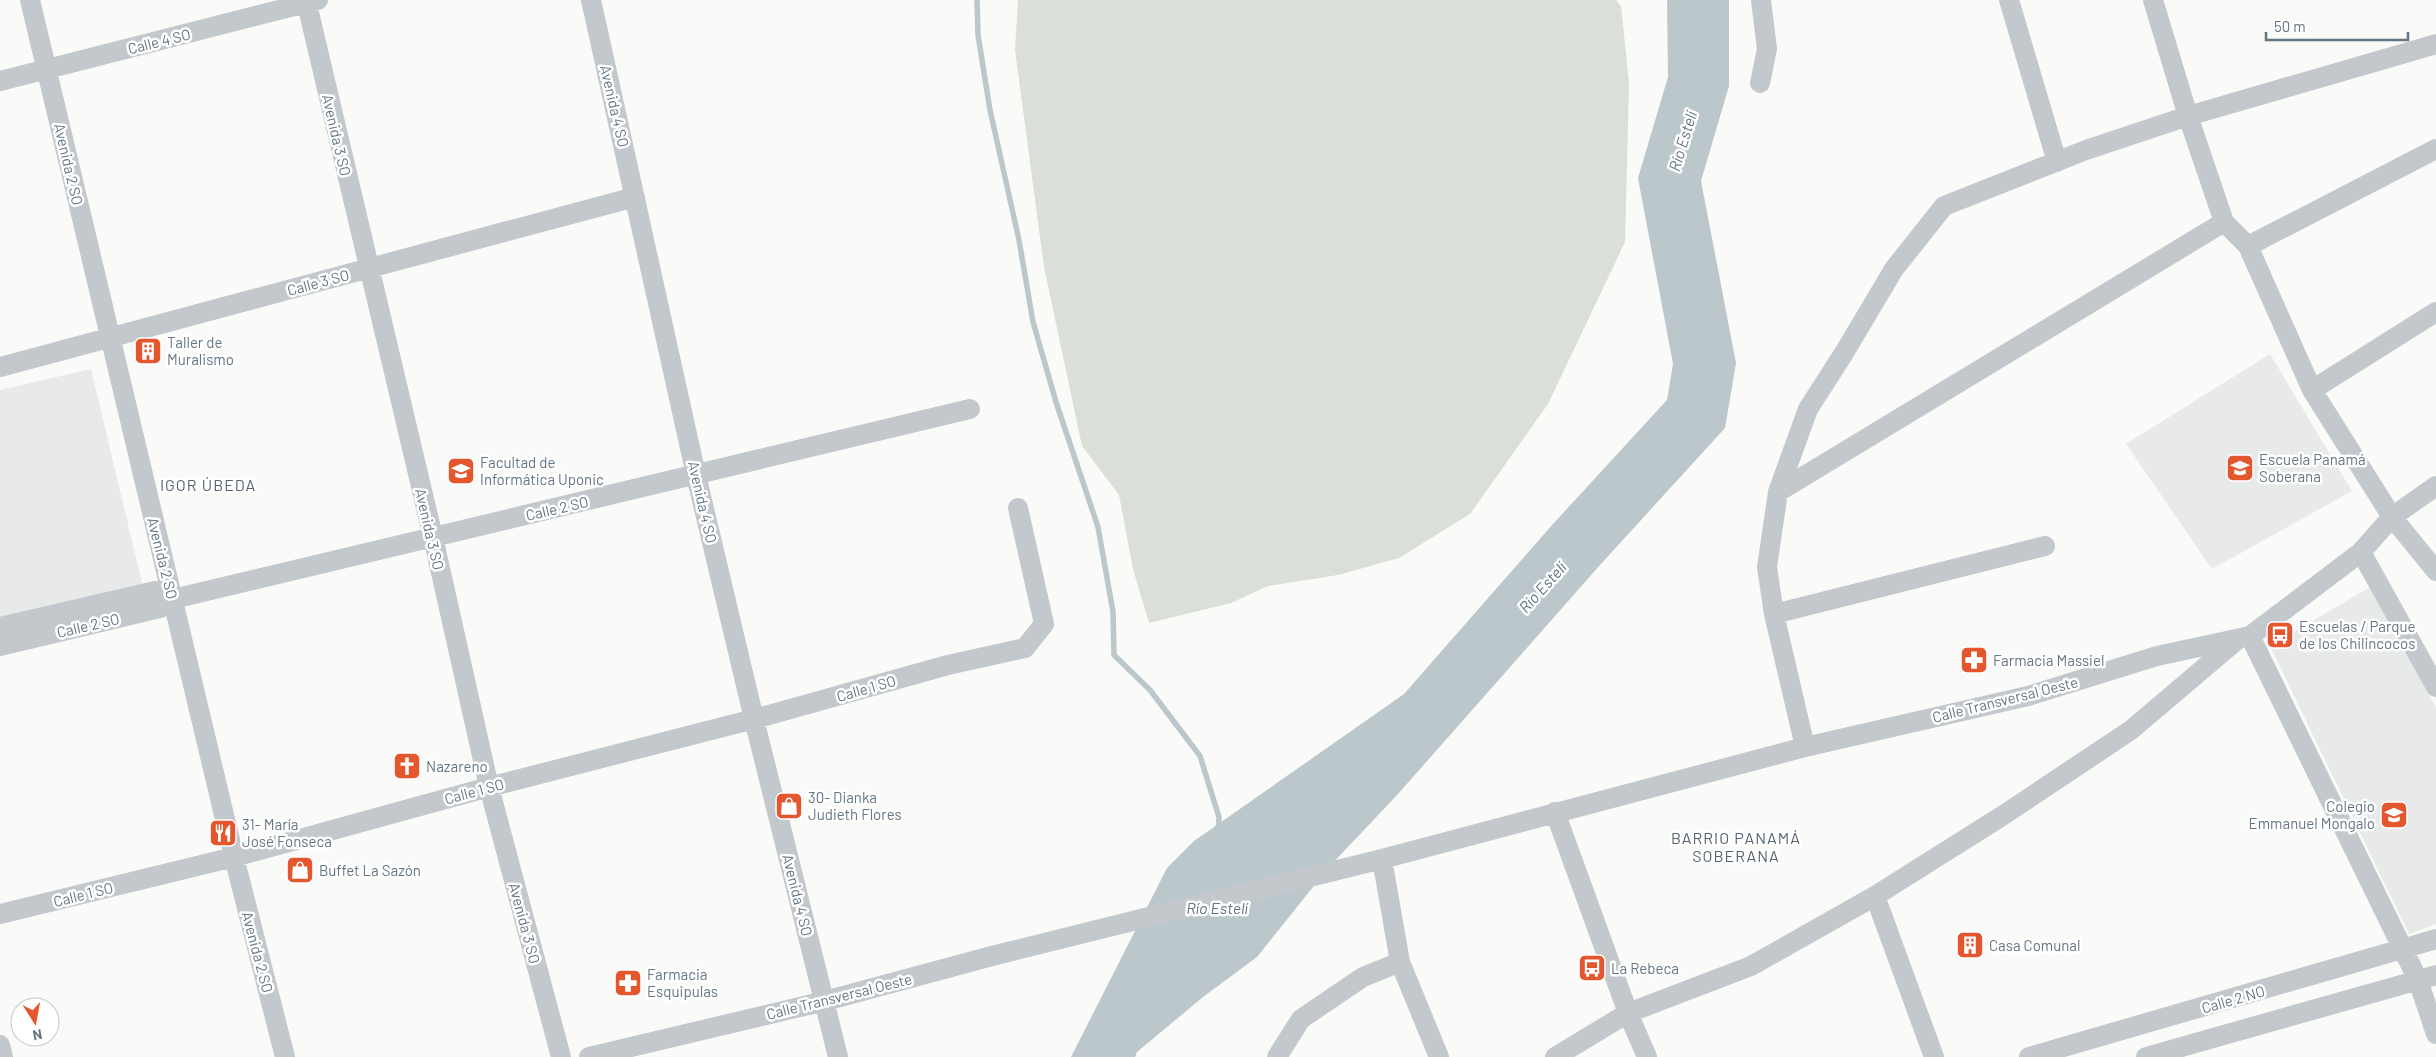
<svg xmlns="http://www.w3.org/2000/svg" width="2436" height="1057" font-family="Barlow,sans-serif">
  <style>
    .built { fill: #e8e9e9 }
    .green { fill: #dadfd7 }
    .water { fill: #bbc7cb }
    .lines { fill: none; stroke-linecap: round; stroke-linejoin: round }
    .stream { stroke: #bbc7cb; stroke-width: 5.5 }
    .street { stroke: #c3c8cc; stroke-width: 20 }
    .labels { text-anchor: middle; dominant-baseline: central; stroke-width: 5; stroke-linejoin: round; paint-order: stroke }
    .street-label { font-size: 15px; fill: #657683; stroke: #fff }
    .poi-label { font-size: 15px; fill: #657683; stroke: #fff; text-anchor: start }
    .water-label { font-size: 16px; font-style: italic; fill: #60757c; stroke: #fff }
    .neighbourhood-label { font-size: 16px; letter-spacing: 1px; fill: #57646e; stroke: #fff }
  </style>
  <rect width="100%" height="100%" fill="#fafaf8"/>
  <path class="built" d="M2270,354l82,137 -140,78 -86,-125z
    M91,369l53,222 -144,35v-236z
    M2372,586l64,121v217l-27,10 -139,-288z"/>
  <path class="green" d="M1018,0h598l5,6 8,77 -4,159 -77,162 -78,110 -71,44 -61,17 -70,11 -37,17 -82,20 -16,-54 -14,-74 -37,-49 -38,-179 -29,-217z"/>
  <path class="water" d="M1667,0h62v86l-28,95 35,182 -11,65 -125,137 -202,229 -69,73 -72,90 -54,40 -66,55 -2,5h-64l96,-189 27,-27 210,-147 149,-170 114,-124 6,-36 -35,-186 30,-101z"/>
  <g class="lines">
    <path class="stream" d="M977,0l1,35 12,75 29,130 14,82 23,80 42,125 15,85 1,43 36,35 50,66 19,61 -1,14"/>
    <path class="street" d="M30,0l204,857 51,200
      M306,0l127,537 56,250 72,270
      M591,0l105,475 58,244 84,338
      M2009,0l48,162
      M2153,0l35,116 36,106 24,24 64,144 80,127 44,54
      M0,81l318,-81
      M1760,83l7,-34 -6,-49
      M2248,246l188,-97
      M0,367l635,-170
      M2312,390l124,-78
      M1778,492l446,-270
      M2361,552l75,135
      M1774,614l271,-68
      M0,627l155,-36 7,1 11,7
      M2250,636l168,344 18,54
      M0,646l160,-38 13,-9 797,-190
      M1805,747l-31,-133 -7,-47 11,-75 30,-83 36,-56 50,-84 50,-63 142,-56 102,-34 248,-72
      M1555,812l73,201 19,44
      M1382,859l18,103 39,95
      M1875,896l59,161
      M0,914l234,-57 255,-70 265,-68 194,-54 77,-17 19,-24 -26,-116
      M0,1045l3,12
      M589,1057l236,-56 167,-45 390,-97 423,-112 223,-51 129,-40 93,-20 111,-84 31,-35 44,-31
      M1277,1057l24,-38 62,-42 37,-15
      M1555,1057l73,-44 123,-47 124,-70 127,-80 129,-86 106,-90
      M2029,1057l407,-118
      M2146,1057l290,-82"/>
  </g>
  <defs>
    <g id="building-square" transform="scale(1.4375)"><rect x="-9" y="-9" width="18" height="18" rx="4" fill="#e4572e" stroke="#fff"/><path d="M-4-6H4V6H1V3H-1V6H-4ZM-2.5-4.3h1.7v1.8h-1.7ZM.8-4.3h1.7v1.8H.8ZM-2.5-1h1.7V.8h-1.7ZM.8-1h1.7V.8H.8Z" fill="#fff"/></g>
    <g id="school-square" transform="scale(1.4375)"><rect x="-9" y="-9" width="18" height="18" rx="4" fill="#e4572e" stroke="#fff"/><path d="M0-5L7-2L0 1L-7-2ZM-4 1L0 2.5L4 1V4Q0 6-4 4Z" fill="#fff"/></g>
    <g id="university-square" transform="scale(1.4375)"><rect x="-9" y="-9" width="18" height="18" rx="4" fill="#e4572e" stroke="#fff"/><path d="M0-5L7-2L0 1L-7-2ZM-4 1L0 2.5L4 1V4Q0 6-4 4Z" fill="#fff"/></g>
    <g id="bus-square" transform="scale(1.4375)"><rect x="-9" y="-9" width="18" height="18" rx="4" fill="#e4572e" stroke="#fff"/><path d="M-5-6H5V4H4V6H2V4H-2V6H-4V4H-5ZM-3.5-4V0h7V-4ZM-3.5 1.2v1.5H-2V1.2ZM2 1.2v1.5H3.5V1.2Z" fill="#fff"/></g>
    <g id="pharmacy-square" transform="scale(1.4375)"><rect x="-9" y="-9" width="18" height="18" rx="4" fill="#e4572e" stroke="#fff"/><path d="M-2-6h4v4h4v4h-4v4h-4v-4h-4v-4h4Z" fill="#fff"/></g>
    <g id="church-square" transform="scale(1.4375)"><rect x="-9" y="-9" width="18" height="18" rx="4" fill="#e4572e" stroke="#fff"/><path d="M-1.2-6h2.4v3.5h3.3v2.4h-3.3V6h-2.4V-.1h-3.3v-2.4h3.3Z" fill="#fff"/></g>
    <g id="shop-square" transform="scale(1.4375)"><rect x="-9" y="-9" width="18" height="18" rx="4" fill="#e4572e" stroke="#fff"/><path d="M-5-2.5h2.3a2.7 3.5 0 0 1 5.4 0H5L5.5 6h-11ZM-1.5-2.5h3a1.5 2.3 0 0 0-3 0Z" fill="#fff"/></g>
    <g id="restaurant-square" transform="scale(1.4375)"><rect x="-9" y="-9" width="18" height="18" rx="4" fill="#e4572e" stroke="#fff"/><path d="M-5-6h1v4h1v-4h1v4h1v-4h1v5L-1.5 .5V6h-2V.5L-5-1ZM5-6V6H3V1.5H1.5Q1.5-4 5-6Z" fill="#fff"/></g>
  </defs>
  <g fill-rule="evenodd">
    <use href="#building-square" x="148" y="351"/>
    <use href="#school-square" x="2240" y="468"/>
    <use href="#university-square" x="461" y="471"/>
    <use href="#bus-square" x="2280" y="635"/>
    <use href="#pharmacy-square" x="1974" y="660"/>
    <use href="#church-square" x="407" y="766"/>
    <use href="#shop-square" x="789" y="806"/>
    <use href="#university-square" x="2394" y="815"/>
    <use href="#restaurant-square" x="223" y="833"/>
    <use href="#shop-square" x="300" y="870"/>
    <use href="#building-square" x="1970" y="945"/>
    <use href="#bus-square" x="1592" y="968"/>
    <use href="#pharmacy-square" x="628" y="983"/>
  </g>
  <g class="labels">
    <g class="street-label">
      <text transform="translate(159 41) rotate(-14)">Calle 4 SO</text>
      <text transform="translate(615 106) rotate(77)">Avenida 4 SO</text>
      <text transform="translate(337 135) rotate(77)">Avenida 3 SO</text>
      <text transform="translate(69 164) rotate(77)">Avenida 2 SO</text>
      <text transform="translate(318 282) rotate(-15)">Calle 3 SO</text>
      <text transform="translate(703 502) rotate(77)">Avenida 4 SO</text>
      <text transform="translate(557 508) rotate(-13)">Calle 2 SO</text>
      <text transform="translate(430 529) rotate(77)">Avenida 3 SO</text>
      <text transform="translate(163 558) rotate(76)">Avenida 2 SO</text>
      <text transform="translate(88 625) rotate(-13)">Calle 2 SO</text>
      <text transform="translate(866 688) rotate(-16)">Calle 1 SO</text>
      <text transform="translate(2005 699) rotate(-14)">Calle Transversal Oeste</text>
      <text transform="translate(474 791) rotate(-15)">Calle 1 SO</text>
      <text transform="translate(83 894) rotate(-14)">Calle 1 SO</text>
      <text transform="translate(798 895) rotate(76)">Avenida 4 SO</text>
      <text transform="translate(525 923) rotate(75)">Avenida 3 SO</text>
      <text transform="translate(258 952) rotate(75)">Avenida 2 SO</text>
      <text transform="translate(839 996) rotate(-14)">Calle Transversal Oeste</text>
      <text transform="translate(2233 999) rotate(-16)">Calle 2 NO</text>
    </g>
    <g class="poi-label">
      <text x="167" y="342">Taller de<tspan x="167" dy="17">Muralismo</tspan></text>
      <text x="2259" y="459">Escuela Panamá<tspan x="2259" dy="17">Soberana</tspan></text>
      <text x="480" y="462">Facultad de<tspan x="480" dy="17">Informática Uponic</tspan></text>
      <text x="2299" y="626">Escuelas / Parque<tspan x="2299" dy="17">de los Chilincocos</tspan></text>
      <text x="1993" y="660">Farmacia Massiel</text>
      <text x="426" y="766">Nazareno</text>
      <text x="808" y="797">30- Dianka<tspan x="808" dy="17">Judieth Flores</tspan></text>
      <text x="2375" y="806" text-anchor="end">Colegio<tspan x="2375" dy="17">Emmanuel Mongalo</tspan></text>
      <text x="242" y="824">31- María<tspan x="242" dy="17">José Fonseca</tspan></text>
      <text x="319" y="870">Buffet La Sazón</text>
      <text x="1989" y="945">Casa Comunal</text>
      <text x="1611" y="968">La Rebeca</text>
      <text x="647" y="974">Farmacia<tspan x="647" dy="17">Esquipulas</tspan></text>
    </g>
    <g class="water-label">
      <text transform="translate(1682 141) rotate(-73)">Río Estelí</text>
      <text transform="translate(1542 587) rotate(-48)">Río Estelí</text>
      <text x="1217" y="907">Río Estelí</text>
    </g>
    <g class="neighbourhood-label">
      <text x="208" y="484">IGOR ÚBEDA</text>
      <text x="1736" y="837">BARRIO PANAMÁ<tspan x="1736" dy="18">SOBERANA</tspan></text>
    </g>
  </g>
  <g transform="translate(35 1022) rotate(169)"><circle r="24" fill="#ffffff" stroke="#c1c8cd"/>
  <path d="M0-4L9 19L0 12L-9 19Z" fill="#e4572e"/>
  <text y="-8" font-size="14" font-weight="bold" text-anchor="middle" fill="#657683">N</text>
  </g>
  <path d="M2266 32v8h142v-8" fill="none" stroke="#657683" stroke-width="2.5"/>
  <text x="2274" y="32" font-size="15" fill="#657683" stroke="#ffffff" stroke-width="4" paint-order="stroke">50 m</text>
</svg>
